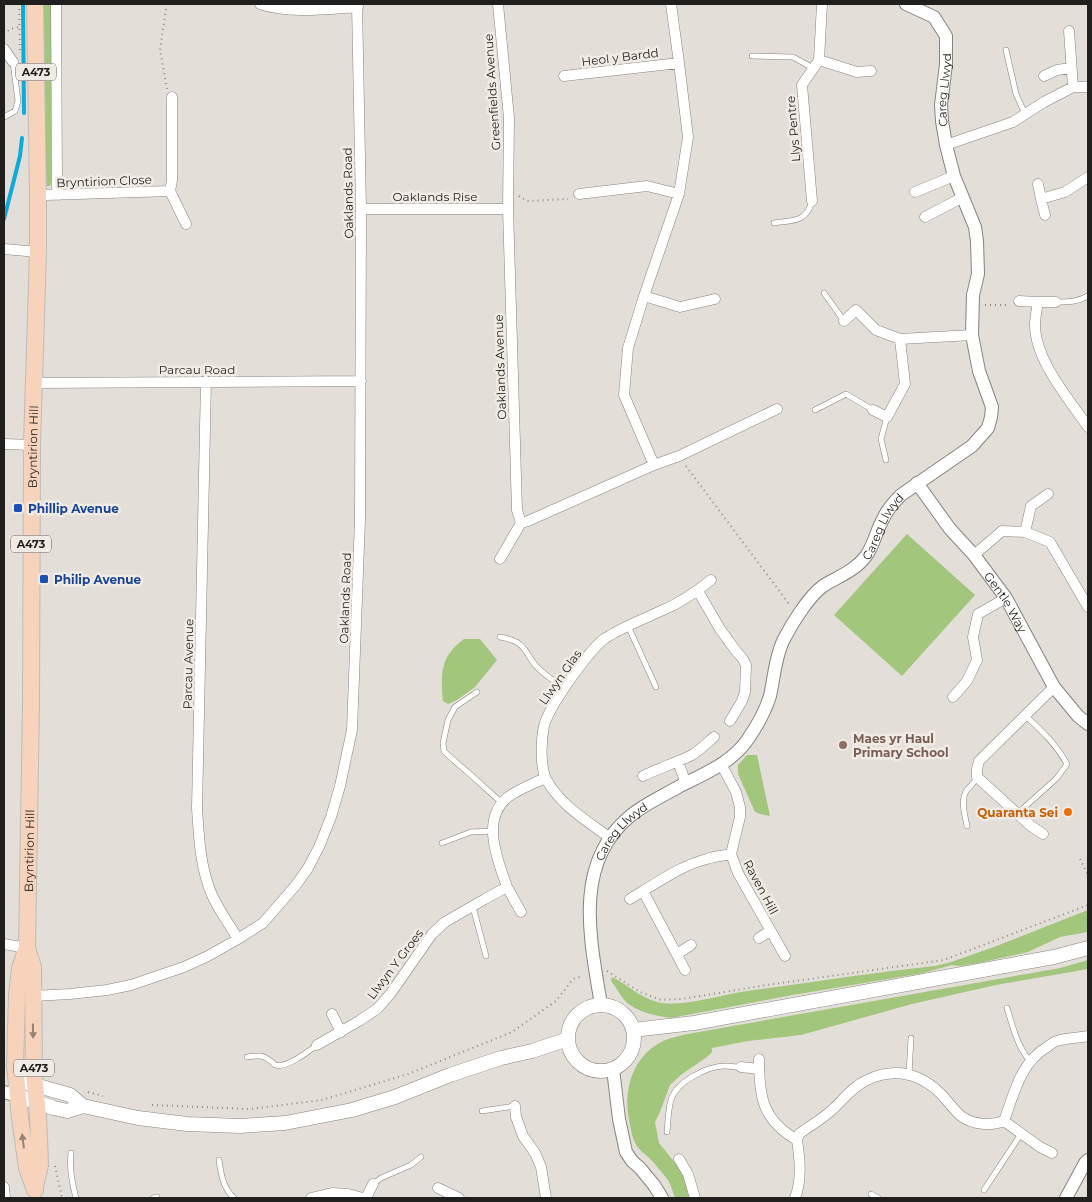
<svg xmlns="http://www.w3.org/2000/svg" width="1092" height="1202" font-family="Montserrat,sans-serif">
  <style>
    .green { fill: #a3c67d }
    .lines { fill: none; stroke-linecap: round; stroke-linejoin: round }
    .stream { stroke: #0fabd8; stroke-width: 4 }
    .service-casing { stroke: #88837d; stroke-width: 6 }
    .minor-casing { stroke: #88837d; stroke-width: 11 }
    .tertiary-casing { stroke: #88837d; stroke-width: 14 }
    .secondary-casing { stroke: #88837d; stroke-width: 15 }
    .primary-casing { stroke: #bcbcbb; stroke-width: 18 }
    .path { stroke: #8f8c87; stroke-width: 2; stroke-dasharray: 1 4; stroke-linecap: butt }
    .service { stroke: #fff; stroke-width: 5 }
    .minor { stroke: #fff; stroke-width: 10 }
    .tertiary { stroke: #fff; stroke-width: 12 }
    .secondary { stroke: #fff; stroke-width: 14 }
    .primary { stroke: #f8d3bc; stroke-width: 16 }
    .oneway { fill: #978274 }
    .transit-dot { fill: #1a4fb4; stroke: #f1ebe5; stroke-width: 2 }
    .education-dot { fill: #8d6e63; stroke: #f1ebe5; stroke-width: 2 }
    .food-dot { fill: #e8710a; stroke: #f1ebe5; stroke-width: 2 }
    .labels { text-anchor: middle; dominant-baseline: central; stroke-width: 5; stroke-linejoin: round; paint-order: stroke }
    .shield { fill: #f1ebe5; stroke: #5f5c59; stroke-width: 1 }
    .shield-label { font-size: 11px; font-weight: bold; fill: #211f1d }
    .street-label { font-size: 12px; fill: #211f1d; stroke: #f1ebe5 }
    .transit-label { font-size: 12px; font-weight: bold; fill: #164399; stroke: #f1ebe5; text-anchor: start }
    .education-label { font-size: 12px; font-weight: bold; fill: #785e54; stroke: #f1ebe5; text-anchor: start }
    .food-label { font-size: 12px; font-weight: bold; fill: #c56008; stroke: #f1ebe5; text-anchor: end }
  </style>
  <rect width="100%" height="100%" fill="#e3ded8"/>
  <path class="green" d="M42,4h9v179l-1,3h-3l-3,-2z
    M907,534l68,61 -73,81 -68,-61z
    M464,639h16l17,21 -22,27 -18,13 -9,4 -5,-3c-2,-17 -3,-38 9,-51 3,-4 8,-8 12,-11z
    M747,755h10l13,61 -10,-2 -5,-2 -17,-38v-9z
    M1088,910v22l-28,5 -32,15 -49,11 -20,3 -7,-1 -29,8 -130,22 -122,23c-17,-3 -33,-5 -46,-17 -5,-6 -9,-14 -14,-20l1,-4c18,9 29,22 50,26 24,3 55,-7 79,-11 65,-9 129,-19 194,-26l16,-4 43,-15z
    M1088,960v9l-92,16 -84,19 -111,31 -53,6 -36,7v4l-5,5 -25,17 -12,11 -10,27 -5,10 4,21 21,26 4,8 7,21h-16c-2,-6 -4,-12 -7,-18 -4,-5 -15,-19 -20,-23 -4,-4 -8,-6 -11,-11 -5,-7 -6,-17 -8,-26 -6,-31 4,-64 34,-79 10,-4 20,-6 30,-8l367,-65z"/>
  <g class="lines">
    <path class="stream" d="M23,4l1,109
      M4,219l16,-63 2,-18"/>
    <g class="service-casing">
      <path id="service" d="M1006,50l10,44 9,20
        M752,56l41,1 20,11
        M4,117l11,-6 3,-10 -5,-39
        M774,223c19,-3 32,0 38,-22
        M824,293l20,28
        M1056,302c13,0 21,0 32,-6
        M815,410l31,-16 27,16
        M886,460l-5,-21 6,-22
        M628,626l28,61
        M500,637c15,3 21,5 29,19 2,3 4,7 7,10 8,9 19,15 28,22
        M477,692l-22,15 -7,13 -5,23 1,8 5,5 23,20 30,27
        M1018,813l39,-35 10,-14c-11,-20 -25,-33 -41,-48
        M967,826c-2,-10 -7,-27 0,-36 4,-5 7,-6 10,-13
        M442,843l29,-11 22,-1
        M473,907l13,49
        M1007,1008c6,19 10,38 23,53
        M247,1057c9,-1 15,-3 22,3 1,0 5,4 6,5 11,4 34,-14 42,-20
        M909,1074l2,-36
        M482,1111l33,-5
        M667,1132c1,-10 1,-22 4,-32 5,-18 36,-34 54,-34 5,0 10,1 16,1
        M71,1153c-2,16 1,30 5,45
        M219,1160c2,14 4,28 15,38
        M373,1184l8,-6 30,-13 10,-8
        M984,1190l37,-56
        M871,1194l7,4
        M153,1198l4,-1"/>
    </g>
    <g class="minor-casing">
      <path id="minor" d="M56,4l1,183 2,8
        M260,4c29,10 67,5 98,3
        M498,4l11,114 -1,91 9,301 4,13 7,-2 126,-56 25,-9 98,-47
        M1069,31l4,56
        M4,49l9,13
        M819,60l38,12 14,-1
        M564,76l115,-13
        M1044,76l13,-6 14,-2
        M946,145l67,-23 31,-20 29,-15h15
        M1038,184l3,15
        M170,191l2,-11v-83
        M915,192l39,-16
        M579,194l68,-8 32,8
        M38,196l8,-1 124,-4 16,33
        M812,201l-10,-116 17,-25 3,-56
        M361,209h147
        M1045,215l-4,-16 24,-7 23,-15
        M925,217l38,-20
        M4,249l34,3
        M644,296l36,11 35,-8
        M1019,301l19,1
        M1056,302h-18c-1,7 -3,15 -3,23 0,35 34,74 53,102
        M844,321l12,-11 20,20 24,9
        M206,381l-9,427c2,30 3,59 15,87 7,16 18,30 26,44
        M34,383l327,-2
        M873,410l14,7 18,-33 -5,-45 72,-4
        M4,444l28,1
        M654,465l-30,-70 4,-47 16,-52 35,-102 9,-57 -9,-74 -8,-59
        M1025,532l6,-26 17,-12
        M974,555l28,-24 23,1 25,10 38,65
        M500,559l21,-36
        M698,591l22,38 16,22 7,8 3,6 -1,27 -3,9 -12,20
        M953,697l14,-16 10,-21 -4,-23 5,-23 28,-16
        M678,762l8,21
        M721,764l15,28 4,15v10l-9,37 7,19 47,83
        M643,776c16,-8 33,-13 49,-21 8,-5 15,-12 22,-18
        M1043,834l-12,-8 -54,-49v-8l2,-8 75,-74
        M610,838c-23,-17 -50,-33 -64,-59 -6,-13 -5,-39 -2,-53 5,-20 44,-74 60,-87 3,-2 7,-4 10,-6 16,-9 32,-15 49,-23 17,-7 33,-18 48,-30
        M507,887l14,25
        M630,899l13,-8
        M759,938l11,-7
        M4,944l23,4
        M677,954l14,-9
        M685,970l-42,-79c20,-12 40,-26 64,-32 7,-3 16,-3 24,-5
        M33,996l37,-2 37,-4 24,-5 53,-18 24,-11 30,-17 25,-16 33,-38 12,-17 11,-21 12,-30 9,-31 12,-56 8,-211 1,-310 -4,-205
        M332,1014l9,18
        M317,1045l42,-24 18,-12 14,-16 41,-59 13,-12 40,-23 22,-12c-9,-26 -27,-68 1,-90 11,-8 25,-13 37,-19
        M759,1059c0,37 3,61 38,81 3,20 5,39 -2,58
        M741,1067l18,2
        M515,1106l1,11 7,19 12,17 6,14 5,31
        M1004,1121c10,-27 16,-58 43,-74 3,-2 6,-5 10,-6 9,-3 21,-3 31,-5
        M797,1140l2,-6c10,-8 24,-15 34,-25 11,-10 19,-22 34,-29 28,-13 52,-7 73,13 7,7 13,16 21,23 12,9 30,10 43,5l36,26 12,6
        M679,1159l9,15 7,24
        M4,1187l1,11
        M438,1188l21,10
        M311,1198l21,-5 16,1 15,4
        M366,1198l7,-14"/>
    </g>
    <g class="tertiary-casing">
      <g id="tertiary">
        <path id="s1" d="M917,483l33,46 24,26 32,43 48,89 24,29 10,8"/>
        <path id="s2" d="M601,1005c-10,-63 -29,-140 28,-188 15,-13 34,-21 51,-31 24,-12 53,-24 68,-47 9,-13 17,-27 22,-43 4,-18 5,-38 13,-55 8,-16 25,-44 40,-55 14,-9 32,-15 43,-30 8,-11 10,-25 17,-37 4,-9 11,-17 18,-24l71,-49 16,-18 3,-11 1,-10 -13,-36 -7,-36 1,-40 5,-21 -1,-33 -2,-14 -21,-51 -8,-31 -4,-24 -1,-16 5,-41v-28l-12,-19 -28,-13"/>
        <path d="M613,1069l6,50 7,33 6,9 8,7 14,17 8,13"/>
        <path d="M4,1092l14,4"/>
        <path d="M1066,1198l19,-35 3,-3"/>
      </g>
    </g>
    <g class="secondary-casing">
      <path id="secondary" d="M568 1038a33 33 0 1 1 66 0a33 33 0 1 1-66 0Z
        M633,1030l61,-7 360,-66 34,-9
        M17,1080l53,15 13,11 55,12 49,6 53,2 45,-3 67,-13 43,-13 55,-22 51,-17 31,-7 36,-12
        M18,1096l36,12 13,3 16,-5"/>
    </g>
    <g class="primary-casing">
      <g id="primary">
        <path d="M27,948l-7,20 -3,28 -2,69 5,53 7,50 8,22"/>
        <path id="s3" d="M35,1187l5,-22 -1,-28 -1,-20 -4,-44 -1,-106 -6,-19 4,-245 1,-258 6,-193v-56l-3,-192"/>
      </g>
    </g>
    <path class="path" d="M19,4l1,48
      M166,4v5l-6,41 7,39
      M4,34l6,-5 9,-2
      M519,196l8,5 41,-2
      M985,305h23
      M686,466l103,138
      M1080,859l8,16
      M607,971l33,21 21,8 21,-1 85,-14 177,-25 144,-55
      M88,1092l15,4
      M152,1105l98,4 72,-9 86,-26 104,-42 44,-31 17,-22 10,-3
      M55,1166l7,32"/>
    <use href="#service" class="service"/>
    <use href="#minor" class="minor"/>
    <use href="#tertiary" class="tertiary"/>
    <use href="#secondary" class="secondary"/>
    <use href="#primary" class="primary"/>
  </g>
  <defs><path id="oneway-solid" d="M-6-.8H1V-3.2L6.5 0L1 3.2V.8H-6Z" transform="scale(1.25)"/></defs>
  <g class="oneway">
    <use href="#oneway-solid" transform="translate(33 1031) rotate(89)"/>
    <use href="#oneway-solid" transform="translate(23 1141) rotate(-97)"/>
  </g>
  <g class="transit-dot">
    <rect x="13" y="503" width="10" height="10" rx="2.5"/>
    <rect x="39" y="574" width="10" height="10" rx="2.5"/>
  </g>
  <circle class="education-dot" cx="843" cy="745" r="5"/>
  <circle class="food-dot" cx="1068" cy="812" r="5"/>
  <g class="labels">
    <g class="shield">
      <rect x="16" y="63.5" width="40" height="17" rx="4"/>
      <rect x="11" y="535.5" width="40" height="17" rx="4"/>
      <rect x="14" y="1059.5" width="40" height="17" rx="4"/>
    </g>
    <g class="shield-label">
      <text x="36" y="72">A473</text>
      <text x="31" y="544">A473</text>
      <text x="34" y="1068">A473</text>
    </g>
    <g class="street-label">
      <text transform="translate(620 57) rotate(-7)">Heol y Bardd</text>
      <text stroke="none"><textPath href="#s2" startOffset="1099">Careg Llwyd</textPath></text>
      <text transform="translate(492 92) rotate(-94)">Greenfields Avenue</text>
      <text transform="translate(793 129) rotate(-95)">Llys Pentre</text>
      <text transform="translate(104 181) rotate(-2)">Bryntirion Close</text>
      <text transform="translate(348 193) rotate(-91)">Oaklands Road</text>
      <text x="435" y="196">Oaklands Rise</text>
      <text transform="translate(500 367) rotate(-92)">Oaklands Avenue</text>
      <text x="197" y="369">Parcau Road</text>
      <text stroke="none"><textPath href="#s3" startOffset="742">Bryntirion Hill</textPath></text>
      <text stroke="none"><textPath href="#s2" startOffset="604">Careg Llwyd</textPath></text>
      <text transform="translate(345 598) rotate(-88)">Oaklands Road</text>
      <text stroke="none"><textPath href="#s1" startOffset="149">Gentle Way</textPath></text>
      <text transform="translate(188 664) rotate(-89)">Parcau Avenue</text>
      <text transform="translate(560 677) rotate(-55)">Llwyn Glas</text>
      <text stroke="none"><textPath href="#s2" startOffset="184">Careg Llwyd</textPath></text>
      <text stroke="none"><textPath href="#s3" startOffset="338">Bryntirion Hill</textPath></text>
      <text transform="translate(761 887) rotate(62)">Raven Hill</text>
      <text transform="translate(395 964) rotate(-53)">Llwyn Y Groes</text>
    </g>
    <g class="transit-label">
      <text x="28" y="508">Phillip Avenue</text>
      <text x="54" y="579">Philip Avenue</text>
    </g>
    <g class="education-label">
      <text x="853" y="738">Maes yr Haul<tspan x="853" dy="14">Primary School</tspan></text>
    </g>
    <g class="food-label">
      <text x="1058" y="812">Quaranta Sei</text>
    </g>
  </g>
  <rect width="1092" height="1202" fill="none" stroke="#211f1d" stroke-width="10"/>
</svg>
